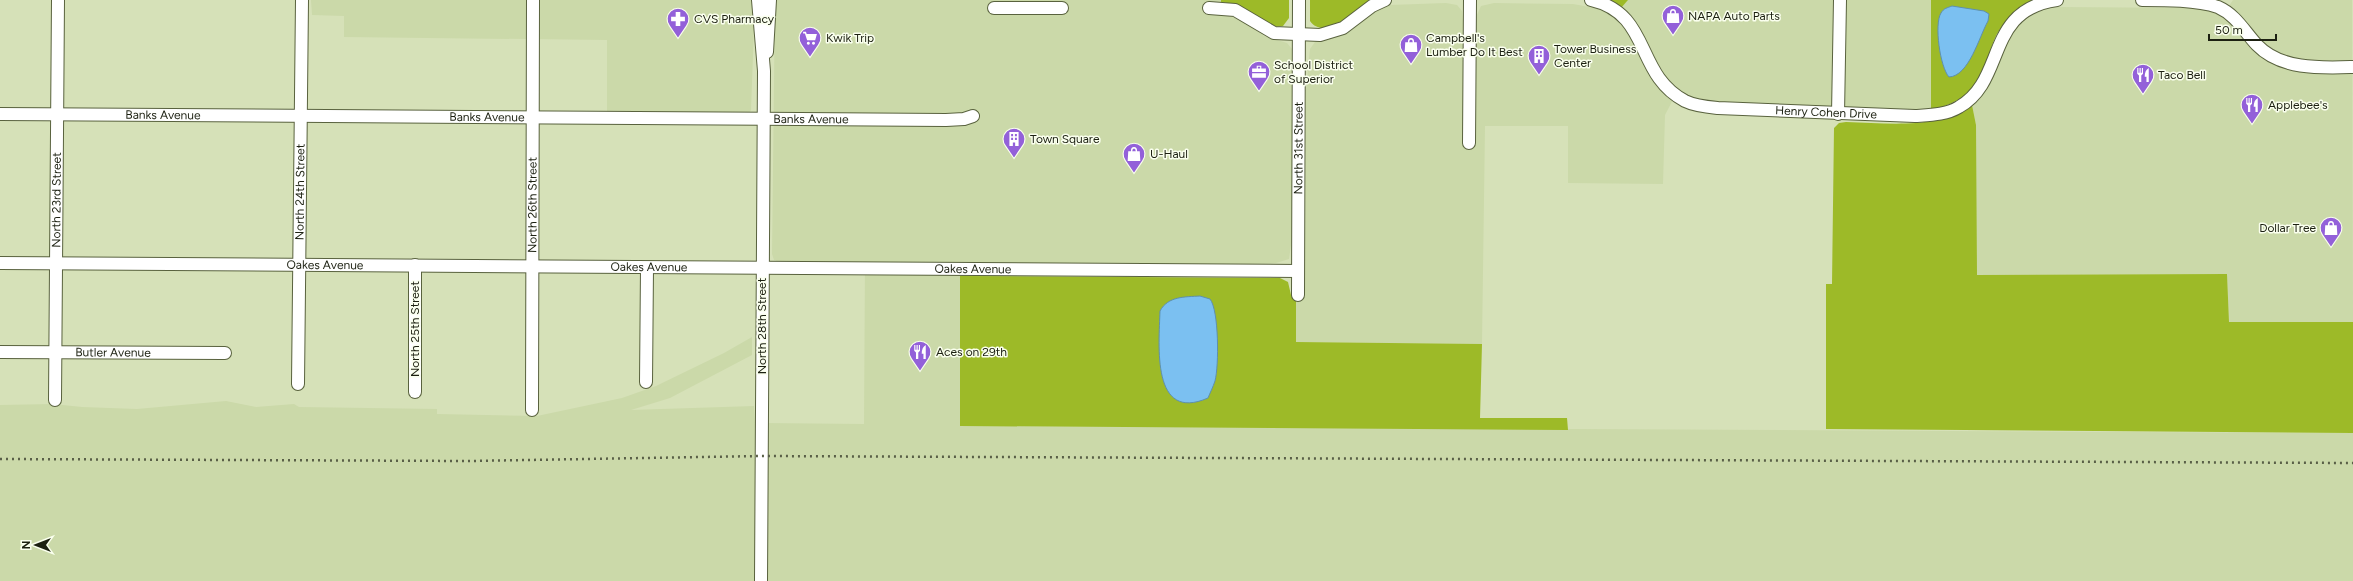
<svg xmlns="http://www.w3.org/2000/svg" width="2353" height="581" font-family="Figtree,sans-serif">
  <style>
    .built { fill: #cbd9a9 }
    .green { fill: #9dba28 }
    .water { fill: #7bc0f1; stroke: #5e90ae }
    .lines { fill: none; stroke-linecap: round; stroke-linejoin: round }
    .minor-casing { stroke: #59623e; stroke-width: 14 }
    .minor { stroke: #fff; stroke-width: 12 }
    .rail { stroke: #595f47; stroke-width: 2.5; stroke-dasharray: 2 4; stroke-linecap: butt }
    .labels { text-anchor: middle; dominant-baseline: central; stroke-width: 3; stroke-linejoin: round; paint-order: stroke }
    .poi-label { font-size: 12px; fill: #1c2011; stroke: #faffee; text-anchor: start }
    .street-label { font-size: 12px; fill: #1c2011; stroke: #faffee }
  </style>
  <rect width="100%" height="100%" fill="#d6e1b8"/>
  <path class="built" d="M311,0h444l-4,110 -2,3 -142,3v-76l-263,-3v-21l-32,-1z
    M775,0h446v14l21,6 22,16 23,7 5,6v189l-3,21 -13,4 -56,2 -260,-2v163l1393,7v148h-2353v-176l53,-1 29,3 55,2 89,-8 30,6 38,-3 5,3 138,2v5l100,2 85,-18 34,-12 68,-33 28,-16v18l-82,43 -39,12 123,-4 1,17 109,1 1,-162 -88,-1 -3,-1 -2,-6z
    M1628,0h303v110l-40,1 -177,-9 -20,-4 -16,-8 -13,25 -2,69 -95,-1v-57h-83l-3,218 -186,-2v-47h9l1,-205 4,-41 5,-7 31,-8 25,-20 19,-9 56,-2 11,2 5,6 1,10 1,104h9l4,-110 4,-9 13,-3 79,1 28,5 13,7z
    M2233,0h119l1,322h-124l-2,-48 -251,1v-150l-4,-20 16,-18 14,-35 9,-17 8,-10 18,-13 21,-5 138,1 20,4 6,4z"/>
  <path class="green" d="M1221,0h68v18l-6,8c-17,4 -28,-14 -43,-20 -6,-2 -13,-3 -19,-4z
    M1310,0h62c-14,10 -47,42 -62,21z
    M1609,0h19l-7,8z
    M1931,0h105c-13,8 -26,16 -36,29 -10,14 -10,31 -17,46 -11,20 -31,30 -52,35z
    M1972,105l4,20 1,150 250,-1 2,48h124v111l-527,-4v-145h6l2,-156 5,-5 7,-1c42,1 90,8 126,-17z
    M960,276l320,2 8,4 3,13h5v47l186,2 -2,74h87l1,12 -608,-4z"/>
  <path class="water" d="M1952,6l32,5 5,3 -1,7c-9,16 -19,55 -39,56 -9,-10 -15,-53 -8,-64 3,-5 6,-5 11,-7z
    M1200,296l10,3c9,11 9,67 5,82 -2,6 -5,12 -7,17 -57,25 -49,-53 -48,-87 8,-15 25,-14 40,-15z"/>
  <g class="lines">
    <g class="minor-casing">
      <g id="minor">
        <path d="M758,0l6,71 -3,510"/>
        <path id="s1" d="M1591,0c61,14 43,74 94,101 10,5 22,6 33,7l197,8c15,-1 31,-1 44,-9 48,-27 25,-97 98,-107"/>
        <path d="M2142,0c24,0 54,0 76,7 18,8 26,24 39,38 24,25 64,23 96,22"/>
        <path d="M994,8h68"/>
        <path d="M1209,8l26,2 39,23 46,2 23,-7 29,-22 13,-6"/>
        <path d="M767,52l3,-52"/>
        <path id="s2" d="M0,114l946,6 18,-1 9,-3"/>
        <path d="M1838,114l2,-114"/>
        <path d="M1469,143l1,-143"/>
        <path id="s3" d="M0,263l1298,8"/>
        <path d="M415,265v127"/>
        <path id="s4" d="M1298,295l1,-295"/>
        <path id="s5" d="M0,352l225,1"/>
        <path d="M646,382l1,-114"/>
        <path id="s6" d="M298,384l4,-384"/>
        <path id="s7" d="M55,400l3,-400"/>
        <path id="s8" d="M532,410l1,-410"/>
      </g>
    </g>
    <use href="#minor" class="minor"/>
    <path class="rail" d="M0,459l469,2 292,-5 1592,7"/>
  </g>
  <defs>
    <g id="shop-pin" transform="scale(1.15)"><path d="M0 17L-7.5 6A9.5 9.5 0 1 1 7.5 6Z" fill="#9360d9" stroke="#faffee"/><path d="M-5-2.5h2.3a2.7 3.5 0 0 1 5.4 0H5L5.5 6h-11ZM-1.5-2.5h3a1.5 2.3 0 0 0-3 0Z" fill="#fff"/></g>
    <g id="pharmacy-pin" transform="scale(1.15)"><path d="M0 17L-7.5 6A9.5 9.5 0 1 1 7.5 6Z" fill="#9360d9" stroke="#faffee"/><path d="M-2-6h4v4h4v4h-4v4h-4v-4h-4v-4h4Z" fill="#fff"/></g>
    <g id="supermarket-pin" transform="scale(1.15)"><path d="M0 17L-7.5 6A9.5 9.5 0 1 1 7.5 6Z" fill="#9360d9" stroke="#faffee"/><path d="M-6-5.5h2.5l.6 2H6L4.5 2H-2.5L-4.4-4H-6ZM-1.5 3.2a1.3 1.3 0 1 0 .1 0ZM3 3.2a1.3 1.3 0 1 0 .1 0Z" fill="#fff"/></g>
    <g id="building-pin" transform="scale(1.15)"><path d="M0 17L-7.5 6A9.5 9.5 0 1 1 7.5 6Z" fill="#9360d9" stroke="#faffee"/><path d="M-4-6H4V6H1V3H-1V6H-4ZM-2.5-4.3h1.7v1.8h-1.7ZM.8-4.3h1.7v1.8H.8ZM-2.5-1h1.7V.8h-1.7ZM.8-1h1.7V.8H.8Z" fill="#fff"/></g>
    <g id="office-pin" transform="scale(1.15)"><path d="M0 17L-7.5 6A9.5 9.5 0 1 1 7.5 6Z" fill="#9360d9" stroke="#faffee"/><path d="M-6-3h4V-5.5h4V-3h4V5H-6ZM-1-4.5V-3h2v-1.5ZM-6 0V1H6V0Z" fill="#fff"/></g>
    <g id="restaurant-pin" transform="scale(1.15)"><path d="M0 17L-7.5 6A9.5 9.5 0 1 1 7.5 6Z" fill="#9360d9" stroke="#faffee"/><path d="M-5-6h1v4h1v-4h1v4h1v-4h1v5L-1.5 .5V6h-2V.5L-5-1ZM5-6V6H3V1.5H1.5Q1.5-4 5-6Z" fill="#fff"/></g>
  </defs>
  <g fill-rule="evenodd">
    <use href="#shop-pin" x="1673" y="16"/>
    <use href="#pharmacy-pin" x="678" y="19"/>
    <use href="#supermarket-pin" x="810" y="38"/>
    <use href="#shop-pin" x="1411" y="45"/>
    <use href="#building-pin" x="1539" y="56"/>
    <use href="#office-pin" x="1259" y="72"/>
    <use href="#restaurant-pin" x="2143" y="75"/>
    <use href="#restaurant-pin" x="2252" y="105"/>
    <use href="#building-pin" x="1014" y="139"/>
    <use href="#shop-pin" x="1134" y="154"/>
    <use href="#shop-pin" x="2331" y="228"/>
    <use href="#restaurant-pin" x="920" y="352"/>
  </g>
  <g class="labels">
    <g class="poi-label">
      <text x="1688" y="16">NAPA Auto Parts</text>
      <text x="694" y="19">CVS Pharmacy</text>
      <text x="826" y="38">Kwik Trip</text>
      <text x="1426" y="38">Campbell's<tspan x="1426" dy="14">Lumber Do It Best</tspan></text>
      <text x="1554" y="49">Tower Business<tspan x="1554" dy="14">Center</tspan></text>
      <text x="1274" y="65">School District<tspan x="1274" dy="14">of Superior</tspan></text>
      <text x="2158" y="75">Taco Bell</text>
      <text x="2268" y="105">Applebee's</text>
      <text x="1030" y="139">Town Square</text>
      <text x="1150" y="154">U-Haul</text>
      <text x="2316" y="228" text-anchor="end">Dollar Tree</text>
      <text x="936" y="352">Aces on 29th</text>
    </g>
    <g class="street-label">
      <text stroke="none"><textPath href="#s1" startOffset="285">Henry Cohen Drive</textPath></text>
      <text stroke="none"><textPath href="#s2" startOffset="163">Banks Avenue</textPath></text>
      <text stroke="none"><textPath href="#s2" startOffset="487">Banks Avenue</textPath></text>
      <text stroke="none"><textPath href="#s2" startOffset="811">Banks Avenue</textPath></text>
      <text stroke="none"><textPath href="#s4" startOffset="147">North 31st Street</textPath></text>
      <text stroke="none"><textPath href="#s6" startOffset="192">North 24th Street</textPath></text>
      <text stroke="none"><textPath href="#s7" startOffset="200">North 23rd Street</textPath></text>
      <text stroke="none"><textPath href="#s8" startOffset="205">North 26th Street</textPath></text>
      <text stroke="none"><textPath href="#s3" startOffset="325">Oakes Avenue</textPath></text>
      <text stroke="none"><textPath href="#s3" startOffset="649">Oakes Avenue</textPath></text>
      <text stroke="none"><textPath href="#s3" startOffset="973">Oakes Avenue</textPath></text>
      <text transform="translate(762 326) rotate(-90)">North 28th Street</text>
      <text transform="translate(415 329) rotate(-90)">North 25th Street</text>
      <text stroke="none"><textPath href="#s5" startOffset="113">Butler Avenue</textPath></text>
    </g>
  </g>
  <g transform="translate(36 545) rotate(270)" stroke="#faffee" stroke-width="3" paint-order="stroke">
  <path d="M0-3L7 15L0 10L-7 15Z" fill="#1c2011"/>
  <text y="-6" font-size="11" font-weight="bold" text-anchor="middle" fill="#1c2011">N</text>
  </g>
  <path d="M2209 34v6h67v-6" fill="none" stroke="#1c2011" stroke-width="2"/>
  <text x="2215" y="34" font-size="12" fill="#1c2011" stroke="#faffee" stroke-width="3" paint-order="stroke">50 m</text>
</svg>
